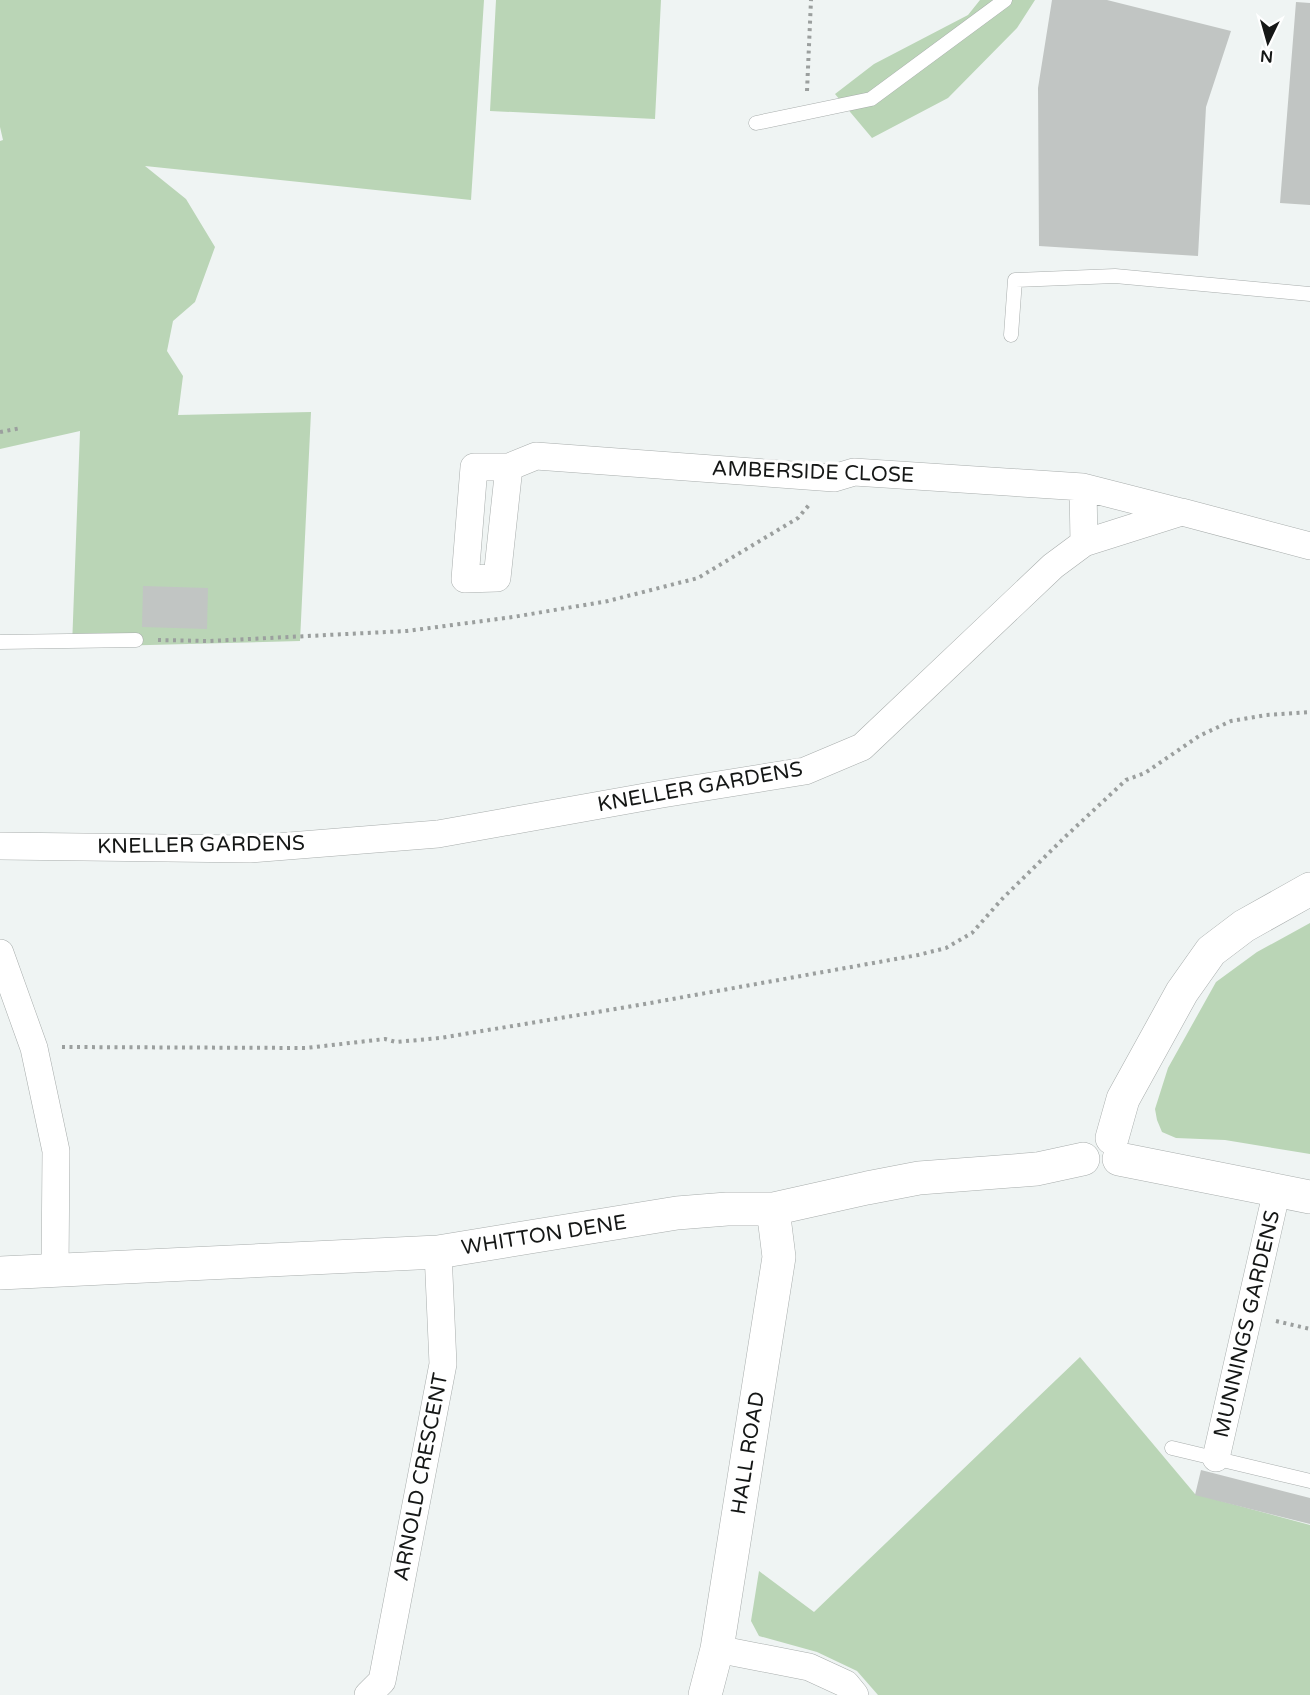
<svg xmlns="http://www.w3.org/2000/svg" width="1310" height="1695" font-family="'Varela Round',sans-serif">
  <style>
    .green { fill: #bad5b6 }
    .building { fill: #c1c5c3 }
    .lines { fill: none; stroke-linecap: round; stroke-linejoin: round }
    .service-casing { stroke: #a8adac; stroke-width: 15 }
    .minor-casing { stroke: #a8adac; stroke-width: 28 }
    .tertiary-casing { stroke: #a8adac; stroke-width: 34 }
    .path { stroke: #9b9f9e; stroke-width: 4; stroke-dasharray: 3 4.5; stroke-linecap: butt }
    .service { stroke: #fff; stroke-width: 14 }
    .minor { stroke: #fff; stroke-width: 27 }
    .tertiary { stroke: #fff; stroke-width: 33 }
    .labels { text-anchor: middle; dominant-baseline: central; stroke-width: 6; stroke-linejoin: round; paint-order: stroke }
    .street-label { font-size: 21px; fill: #151716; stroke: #fff }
  </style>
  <rect width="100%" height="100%" fill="#eff4f3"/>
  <path class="green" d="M0,0h484l-13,200 -326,-34 41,33 29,48 -20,55 -22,19 -6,30 16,25 -5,39 133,-3 -11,229 -228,6 8,-216 -80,18v-308l3,-1 -3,-13z
    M496,0h165l-6,119 -165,-8z
    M980,0h55l-18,28 -69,70 -76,40 -37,-44 39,-30 94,-49z
    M1310,923v231l-85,-14 -49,-2 -14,-6 -5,-12 -2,-11 13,-41 48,-86 41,-30z
    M1080,1357l115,137 115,31v170h-432l-21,-24 -40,-19 -58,-16 -8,-15 8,-50 55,41z"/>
  <path class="building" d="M1052,0h55l124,31 -25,76 -8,149 -159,-10 -1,-158z
    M1296,2l14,1v202l-30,-2z
    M143,586l65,2 -1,41 -65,-2z
    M1201,1470l109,28v26l-115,-29z"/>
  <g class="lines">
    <g class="service-casing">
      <path id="service" d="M756,123l115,-24 134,-99
        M1011,335l4,-55 100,-4 195,18
        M0,642l136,-2
        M1172,1448l138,33"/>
    </g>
    <g class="minor-casing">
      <path id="minor" d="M509,467h-35l-9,112 32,-1 12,-111 27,-11 298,22 20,-6 229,15 1,56
        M1083,487l98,25
        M0,846l250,3 188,-15 224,-40 143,-23 57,-24 191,-181 31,-23 98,-31 128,34
        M0,953l34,95 22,103 -1,120
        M1216,1458l61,-268
        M717,1649l92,18 37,17 9,11
        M368,1695l14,-14 61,-317 -5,-112"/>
    </g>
    <g class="tertiary-casing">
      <path id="tertiary" d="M1112,1138l11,-39 59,-107 29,-41 33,-25 66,-37
        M1119,1159l191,38
        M0,1273l438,-21 239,-39 50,-4h46l94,-21 52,-10 118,-9 46,-10
        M705,1695l12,-46 62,-392 -6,-48"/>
    </g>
    <path class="path" d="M807,91l4,-91
      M0,432l21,-4
      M158,640l51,1 198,-10 106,-14 95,-16 90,-23 100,-60 11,-13
      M62,1047l244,1 79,-9 11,3 44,-4 199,-33 279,-50 28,-7 26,-15 31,-35 63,-62 60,-56 19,-7 54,-37 32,-15 35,-6 44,-3
      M1276,1321l34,8"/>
    <use href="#service" class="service"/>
    <use href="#minor" class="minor"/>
    <use href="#tertiary" class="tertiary"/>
  </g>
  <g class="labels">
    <g class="street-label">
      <text transform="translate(813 472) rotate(2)">AMBERSIDE CLOSE</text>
      <text transform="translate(700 787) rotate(-10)">KNELLER GARDENS</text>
      <text transform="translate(201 845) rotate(-1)">KNELLER GARDENS</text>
      <text transform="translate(544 1235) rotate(-9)">WHITTON DENE</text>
      <text transform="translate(1247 1324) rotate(-77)">MUNNINGS GARDENS</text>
      <text transform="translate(748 1453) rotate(-81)">HALL ROAD</text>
      <text transform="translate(421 1477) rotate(-79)">ARNOLD CRESCENT</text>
    </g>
  </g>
  <g transform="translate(1268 42) rotate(185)" stroke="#ffffff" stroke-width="4.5" paint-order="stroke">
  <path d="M0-4.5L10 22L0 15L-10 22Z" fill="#151716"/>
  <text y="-9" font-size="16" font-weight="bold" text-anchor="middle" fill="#151716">N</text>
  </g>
</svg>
